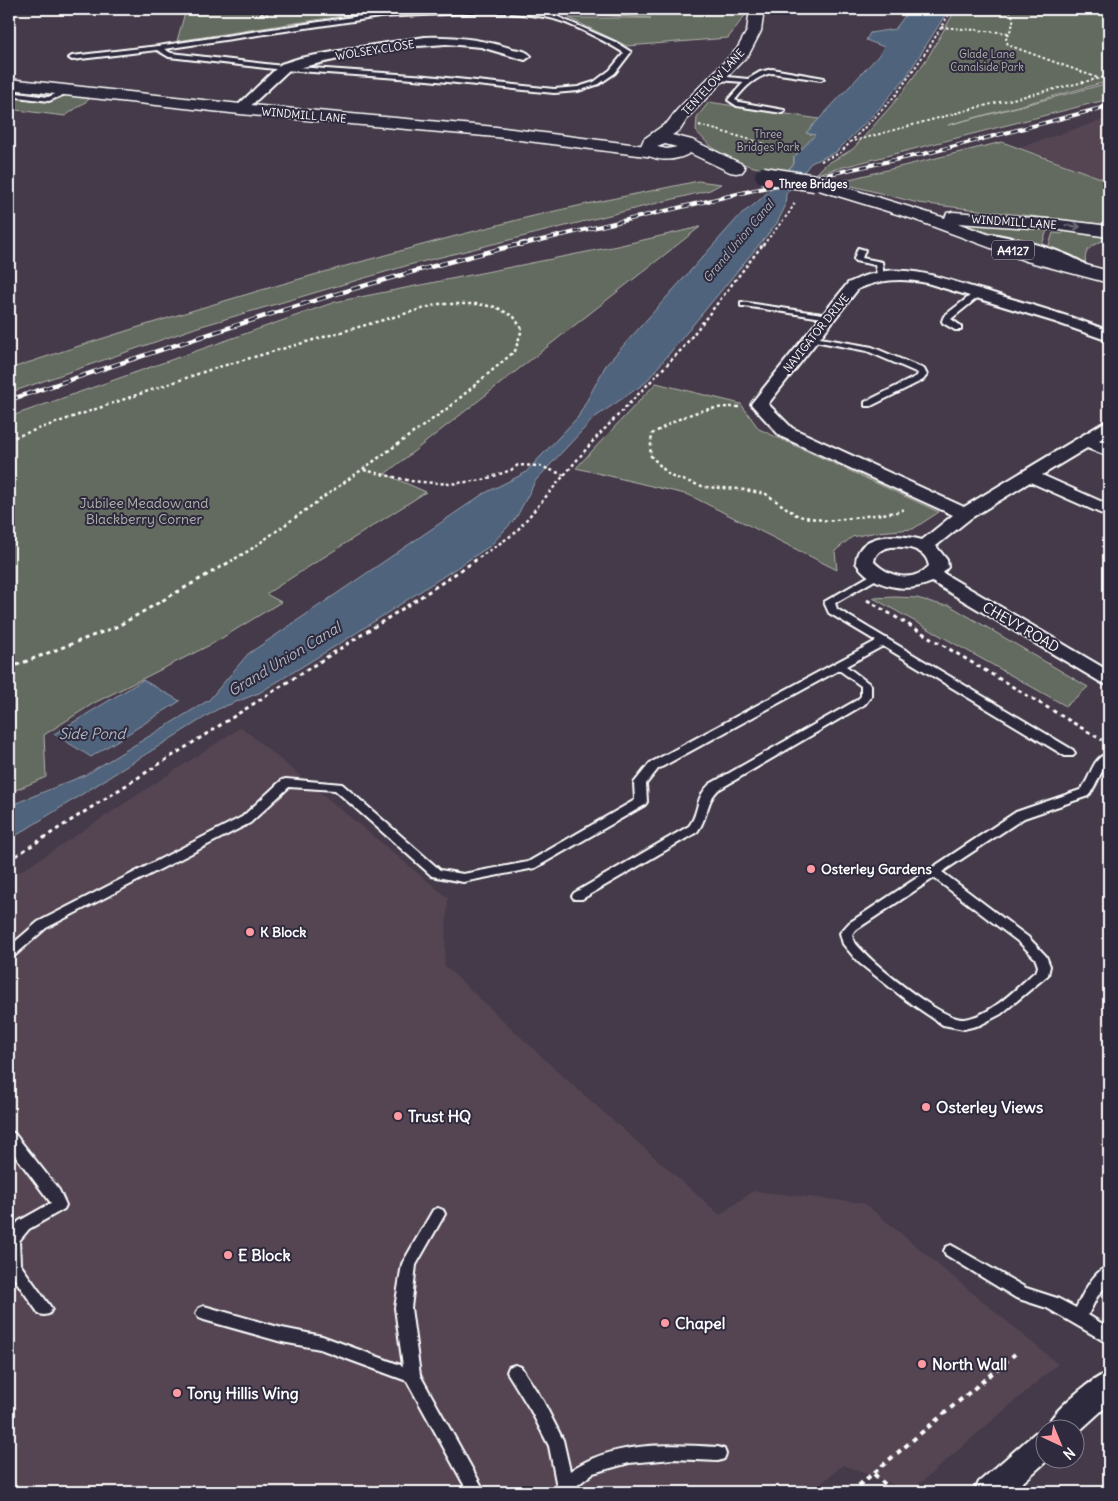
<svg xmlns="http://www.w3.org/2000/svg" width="1118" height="1501" font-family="Delius,sans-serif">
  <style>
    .built { fill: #544552 }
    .green { fill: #646b5e; stroke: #b2b5ae }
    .water { fill: #50637b; stroke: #96a1b0 }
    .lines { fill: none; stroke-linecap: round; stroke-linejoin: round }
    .lane-casing { stroke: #fff; stroke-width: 4 }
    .street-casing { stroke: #fff; stroke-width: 4 }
    .secondary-casing { stroke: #fff; stroke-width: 3 }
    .primary-casing { stroke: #fff; stroke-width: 3 }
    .path-far3 { stroke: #fff; stroke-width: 2; stroke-dasharray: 2.5 2.5; stroke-linecap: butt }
    .path-far2 { stroke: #fff; stroke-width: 2.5; stroke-dasharray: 3 3; stroke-linecap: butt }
    .path-far1 { stroke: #fff; stroke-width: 3; stroke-dasharray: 4 4; stroke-linecap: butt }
    .path { stroke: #fff; stroke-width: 4; stroke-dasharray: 5 5; stroke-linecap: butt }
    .lane { fill: #2f2a3d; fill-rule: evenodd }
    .street { fill: #2f2a3d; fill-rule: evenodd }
    .secondary { fill: #2f2a3d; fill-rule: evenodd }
    .primary { fill: #2f2a3d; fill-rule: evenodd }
    .rail-far1-casing { stroke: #fff; stroke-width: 4 }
    .rail-casing { stroke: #fff; stroke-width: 4.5 }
    .rail-far1 { stroke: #2f2a3d; stroke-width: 2.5; stroke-dasharray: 7; stroke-linecap: butt }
    .rail { stroke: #2f2a3d; stroke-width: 3; stroke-dasharray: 9; stroke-linecap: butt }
    .primary-bridge-casing { stroke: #fff; stroke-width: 19; stroke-linecap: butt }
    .primary-bridge { stroke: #2f2a3d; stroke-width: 16 }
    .oneway { stroke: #6d6a77 }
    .poi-dot { fill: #ff9aa2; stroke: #2f2a3d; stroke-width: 2 }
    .labels { text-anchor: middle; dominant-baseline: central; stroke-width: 4; stroke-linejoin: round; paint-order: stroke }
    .far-street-label { font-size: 11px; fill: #fff; stroke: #2f2a3d }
    .far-park-label { font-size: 11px; fill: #b2b5ae; stroke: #2f2a3d }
    .far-poi-label { font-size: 11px; font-weight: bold; fill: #fff; stroke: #2f2a3d; text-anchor: start }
    .far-water-label { font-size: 12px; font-style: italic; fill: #b0b9c4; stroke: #2f2a3d }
    .shield { fill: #2f2a3d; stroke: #c1bfc5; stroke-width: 1 }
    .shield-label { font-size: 12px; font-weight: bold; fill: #fff }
    .park-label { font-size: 14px; fill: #b2b5ae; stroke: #2f2a3d }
    .street-label { font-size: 14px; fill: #fff; stroke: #2f2a3d }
    .poi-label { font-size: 14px; font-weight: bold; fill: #fff; stroke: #2f2a3d; text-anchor: start }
    .water-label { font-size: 15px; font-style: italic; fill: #b0b9c4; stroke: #2f2a3d }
    .near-poi-label { font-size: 16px; font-weight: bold; fill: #fff; stroke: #2f2a3d; text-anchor: start }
  </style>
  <rect width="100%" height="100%" fill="#453a49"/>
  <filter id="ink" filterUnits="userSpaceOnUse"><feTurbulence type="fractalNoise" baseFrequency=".02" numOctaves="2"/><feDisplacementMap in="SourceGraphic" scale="10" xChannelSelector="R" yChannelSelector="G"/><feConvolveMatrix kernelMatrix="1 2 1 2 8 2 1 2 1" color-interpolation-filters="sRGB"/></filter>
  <g filter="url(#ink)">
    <path class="built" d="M1109,118v63l-89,-34z
      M241,727l207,171 -4,67 113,106 163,144 33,-24 111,12 194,161 -147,127 -68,-26 -32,27h-802v-615l17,-9z"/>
    <path class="green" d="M186,9h240l-58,3 -191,29z
      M488,9h258v5l-18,24 -101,8 -58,-28h82z
      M956,9h153v72l-161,44 161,-42v16l-293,75 9,-9 28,-16 46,-52 29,-40z
      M9,89l82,9 -26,18 -49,-6 -7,-13z
      M709,102l110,17 -13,14 10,2 -22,22v7l-10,9c-39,-7 -61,-11 -88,-42l1,-14z
      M1002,142l107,39v44l-191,-22 -81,-21z
      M698,181l23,3 -11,6 -301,75 -211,62 -189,66v-24c167,-56 337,-105 508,-149 60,-15 121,-26 181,-39z
      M950,221l32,4 66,3 -7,19z
      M700,227l-315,247 41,18 -160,102 15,8 -69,42 -118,59 -50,32 2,42 -37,16v-376l326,-115 282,-56z
      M1064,231l45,7c-14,6 -27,10 -23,27l-39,-14 6,-18 9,1z
      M656,383l85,21 18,25 180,83 -26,17 -36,3 -25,5 -17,14 2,19 -148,-75 -113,-27z
      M895,597l22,1 25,7h7l139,82 -22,19 -193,-108z"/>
    <path class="water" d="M910,9h39l-43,68 -27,32 -43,43 -25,11 -25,31 -1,13 -8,16 -132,160 -51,35 -58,62 -20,38 -26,28 -143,93 -88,54 -41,16 -209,131v-34l76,-31 124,-75 39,-46 235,-160 42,-21 53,-56 28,-52 136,-152c21,-12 34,-32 52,-49v-7l21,-22 -9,-2 73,-78 5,-8 -18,-7 4,-7 25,-4z
      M143,680l37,21 -89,56 -37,-23z"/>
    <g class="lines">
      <g class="lane-casing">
        <path id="lane" d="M476,9l48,1 32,6 59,26 16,10 -16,21 -16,11 -21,7 -24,2 -127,-13 -143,-10 -115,-13 -12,-7 -85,10 -3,-2 3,-2 86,-10 222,-33zM488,12c21,1 42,2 62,6 19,4 57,24 74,35l-14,17 -16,12 -16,5 -24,2 -127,-13 -144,-10 -112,-13 -7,-4 216,-32z
          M772,69l52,9 -3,2 -49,-7c-16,3 -27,14 -37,27l4,2 45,8 1,1 -3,2 -45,-7 -9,-6 16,-18 -27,-2 -3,-2 3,-2 31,3 12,-7z
          M68,89l3,2 -1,1 -21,9 -40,-5v-4l39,5z
          M858,248l7,2 -3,8 20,4 2,16h-6l-3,-13 -20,-4 -1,-2z
          M975,292l7,2 -31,25 10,7v4h-6l-12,-7 -1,-2 2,-5z
          M741,302l88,13 4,2 -4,2 -85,-13h-3z
          M809,336l63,11 52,22 3,6 -4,5 -52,26h-6v-4l52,-26 1,-3 -51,-22 -58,-11z
          M876,572l5,3 -1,2 -45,26 2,6 236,141 2,3 -2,3h-8l-182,-110 -37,20 25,19v11l-6,8 -147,86c-12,11 -10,28 -21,42l-115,67h-8l-2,-3 2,-3 115,-67c11,-14 5,-27 21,-42l147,-84 4,-4v-10l-22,-16 -181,99 -12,15 1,18 -2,3 -110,63 -72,14 -31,-6 -97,-86 -46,-3 -39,36 -204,105 -33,29 -4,1v-11l29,-25 204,-105 40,-37 4,-1 56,5 98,86 23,4 65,-12 107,-62 -1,-17 16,-20 226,-122 -47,-28 -5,-11z
          M1109,753v10c-11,9 -11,23 -21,33l-64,22 -82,54 86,65 18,19 4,10 -2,9 -47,39 -21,11 -16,4 -21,-4 -37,-25 -48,-38 -15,-18 -3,-11 9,-10 167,-111 64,-22c12,-11 10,-32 29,-37zM934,878l86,65 15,15 3,8 -1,4c-20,17 -45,46 -73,49 -22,2 -98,-60 -111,-79l-1,-6 5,-5z
          M9,1132l5,1 45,57 7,15 -2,4 -35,20 -10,12 1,23 32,45 -3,5 -5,1 -5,-1 -30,-43v-38l10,-12 32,-18 -42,-56z
          M438,1208l5,2 2,4 -29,51 -5,43 9,67 65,117h-17l-61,-111 -87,-32 -38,-7 -78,-22 -5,-2 -3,-5 3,-5 5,-2 78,22 40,8 81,30 -8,-58 7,-44 31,-54z
          M951,1245l75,43 31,10 19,10c7,-14 17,-37 33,-42v16l-12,15 -9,18 21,13v16l-62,-36 -31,-10 -70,-43 -2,-4 2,-4z
          M515,1365l6,2 22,34 20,39 7,31c42,-30 99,-27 148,-24l6,2 2,5 -2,5 -6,2 -45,-2 -44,4 -36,10 -19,15v4h-16l-9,-46 -18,-35 -24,-39 2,-5z"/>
      </g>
      <g class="street-casing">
        <path id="street" d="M425,37c31,-1 59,3 88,12 7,1 14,2 18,7l-6,4 -44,-13 -35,-3 -42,3 -43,7 -72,16 -45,42 -4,1 -6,-4 47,-45 19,-6 61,-11z
          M992,234c23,4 87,19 100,37l-2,3h-10l-45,-21 -48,-12 -2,-3 2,-3z
          M885,271c36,-3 67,11 101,20 41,13 83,24 123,40v10l-54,-19 -128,-39c-25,-5 -46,-4 -69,6l-90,115 24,24 172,79 139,-84 6,-1v12l-10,6 10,5v11l-22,-8 -45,27 67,30v12l-79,-35 -59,36 -35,28 11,14 1,7 -5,6 166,98v14l-7,-2 -170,-101c-26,12 -60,5 -76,-19 1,-32 44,-29 66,-23l31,-25 -173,-79 -29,-32 97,-121 16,-7zM890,547c16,-1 36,1 39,19 -16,17 -39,12 -55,-4 1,-10 8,-13 16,-15z
          M1109,1372v32l-33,30v-6h-30c6,-17 46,-50 63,-56z
          M1046,1429v29h4l-38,34h-38l5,-10 56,-49z"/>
      </g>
      <g class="secondary-casing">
        <path id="secondary" d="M9,79l231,25 256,23 158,20 6,1 3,4 -3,4 -6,1 -158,-20 -256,-23 -231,-25z"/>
      </g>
      <g class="primary-casing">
        <path id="primary" d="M750,9h14l-3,22 -12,23 -60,62 -9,14 -8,5 20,5 50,24 3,4 -3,4 -6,1 -6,-1 -40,-19c-14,9 -40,10 -50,-5l4,-9 24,-17 9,-12 60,-61 10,-18zM665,144l12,3 -10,2 -10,-2z
          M815,178l130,40 2,-5 6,-1 107,8 49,6v11l-49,-7 -103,-7 83,30 69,18v12l-83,-22 -113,-42 -104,-32 -3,-4 3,-4z"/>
      </g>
      <path class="path-far3" d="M268,15l-6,-2 7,-4
        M941,27l68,6c4,-8 7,-15 0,-22l1,-2
        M1009,33l-3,6 2,6 90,33
        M699,125l66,19
        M854,141l121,-33 134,-32
        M821,161l19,-8 56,-58 34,-49 22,-37
        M763,245l26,-32 7,-12"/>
      <path class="path-far2" d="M739,407c-36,-1 -57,9 -87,27l-2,21 20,21 35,11 34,2 27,5 32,22 30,5 69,-9 8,-3
        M9,439l203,-70 227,-65h38l19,3 18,10 8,12 -7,22 -67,57 -198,142 -19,11
        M364,470l47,11 38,3 34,-4 28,-10 7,-5 22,1 24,9
        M474,561l41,-28 79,-93 88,-91 82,-106"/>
      <path class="path-far1" d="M867,600l235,140
        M9,668l109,-42 115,-66
        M9,860l404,-258 63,-42"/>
      <path class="path" d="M874,1474l19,18
        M851,1492l164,-138"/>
      <use href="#lane" class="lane"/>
      <use href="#street" class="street"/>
      <use href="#secondary" class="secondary"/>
      <use href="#primary" class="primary"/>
      <g class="rail-far1-casing">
        <path id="rail-far1" d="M520,245l230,-54 182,-39 177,-46"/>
      </g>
      <g class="rail-casing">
        <path id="rail" d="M9,400c171,-56 341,-116 516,-157"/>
      </g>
      <use href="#rail-far1" class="rail-far1"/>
      <use href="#rail" class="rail"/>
      <g class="primary-bridge-casing">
        <path id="primary-bridge" d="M763,175l52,8"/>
      </g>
      <use href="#primary-bridge" class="primary-bridge"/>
    </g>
    <defs><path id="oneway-shaft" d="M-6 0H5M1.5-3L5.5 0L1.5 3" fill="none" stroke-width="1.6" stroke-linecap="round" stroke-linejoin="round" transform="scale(1.25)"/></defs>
    <use class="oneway" href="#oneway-shaft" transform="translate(1073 226) rotate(7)"/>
  </g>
  <g class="poi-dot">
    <circle cx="769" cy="184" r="5"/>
    <circle cx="811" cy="869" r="5"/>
    <circle cx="250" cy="932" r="5"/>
    <circle cx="926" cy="1107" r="5"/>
    <circle cx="398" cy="1116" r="5"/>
    <circle cx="228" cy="1255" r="5"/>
    <circle cx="665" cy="1323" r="5"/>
    <circle cx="922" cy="1364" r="5"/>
    <circle cx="177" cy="1393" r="5"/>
  </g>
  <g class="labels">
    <g class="far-street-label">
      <text transform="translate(375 50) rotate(-9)">WOLSEY CLOSE</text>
      <text transform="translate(713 82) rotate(-47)">TENTELOW LANE</text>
      <text transform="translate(304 115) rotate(5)">WINDMILL LANE</text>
      <text transform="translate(1014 222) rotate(4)">WINDMILL LANE</text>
      <text transform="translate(816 333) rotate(-51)">NAVIGATOR DRIVE</text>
    </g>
    <g class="far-park-label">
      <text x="987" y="54">Glade Lane<tspan x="987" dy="13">Canalside Park</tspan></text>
      <text x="768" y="134">Three<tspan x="768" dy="13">Bridges Park</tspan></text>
    </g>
    <g class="far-poi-label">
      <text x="779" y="184">Three Bridges</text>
    </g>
    <g class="far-water-label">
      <text transform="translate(738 241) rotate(-50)">Grand Union Canal</text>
    </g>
    <rect class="shield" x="992" y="240.5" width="42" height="19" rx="4"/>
    <g class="shield-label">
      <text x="1013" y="250">A4127</text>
    </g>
    <g class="park-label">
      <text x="144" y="503">Jubilee Meadow and<tspan x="144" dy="16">Blackberry Corner</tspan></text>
    </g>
    <g class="street-label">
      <text transform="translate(1021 627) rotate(30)">CHEVY ROAD</text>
    </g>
    <g class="poi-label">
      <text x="821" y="869">Osterley Gardens</text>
      <text x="260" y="932">K Block</text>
    </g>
    <g class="water-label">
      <text transform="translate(284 659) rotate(-31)">Grand Union Canal</text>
      <text x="92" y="733">Side Pond</text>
    </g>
    <g class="near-poi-label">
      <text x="936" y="1107">Osterley Views</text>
      <text x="408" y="1116">Trust HQ</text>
      <text x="238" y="1255">E Block</text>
      <text x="675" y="1323">Chapel</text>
      <text x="932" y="1364">North Wall</text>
      <text x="187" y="1393">Tony Hillis Wing</text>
    </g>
  </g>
  <rect width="1118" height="1501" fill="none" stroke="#2f2a3d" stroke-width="30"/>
  <rect x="15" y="15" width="1088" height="1471" fill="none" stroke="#fff" stroke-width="2" filter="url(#ink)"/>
  <g transform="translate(1060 1444) rotate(136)"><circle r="24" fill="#2f2a3d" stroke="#827f8b"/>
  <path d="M0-4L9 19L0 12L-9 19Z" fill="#ff9aa2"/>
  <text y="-8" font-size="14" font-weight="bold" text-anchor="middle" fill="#ffffff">N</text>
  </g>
</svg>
